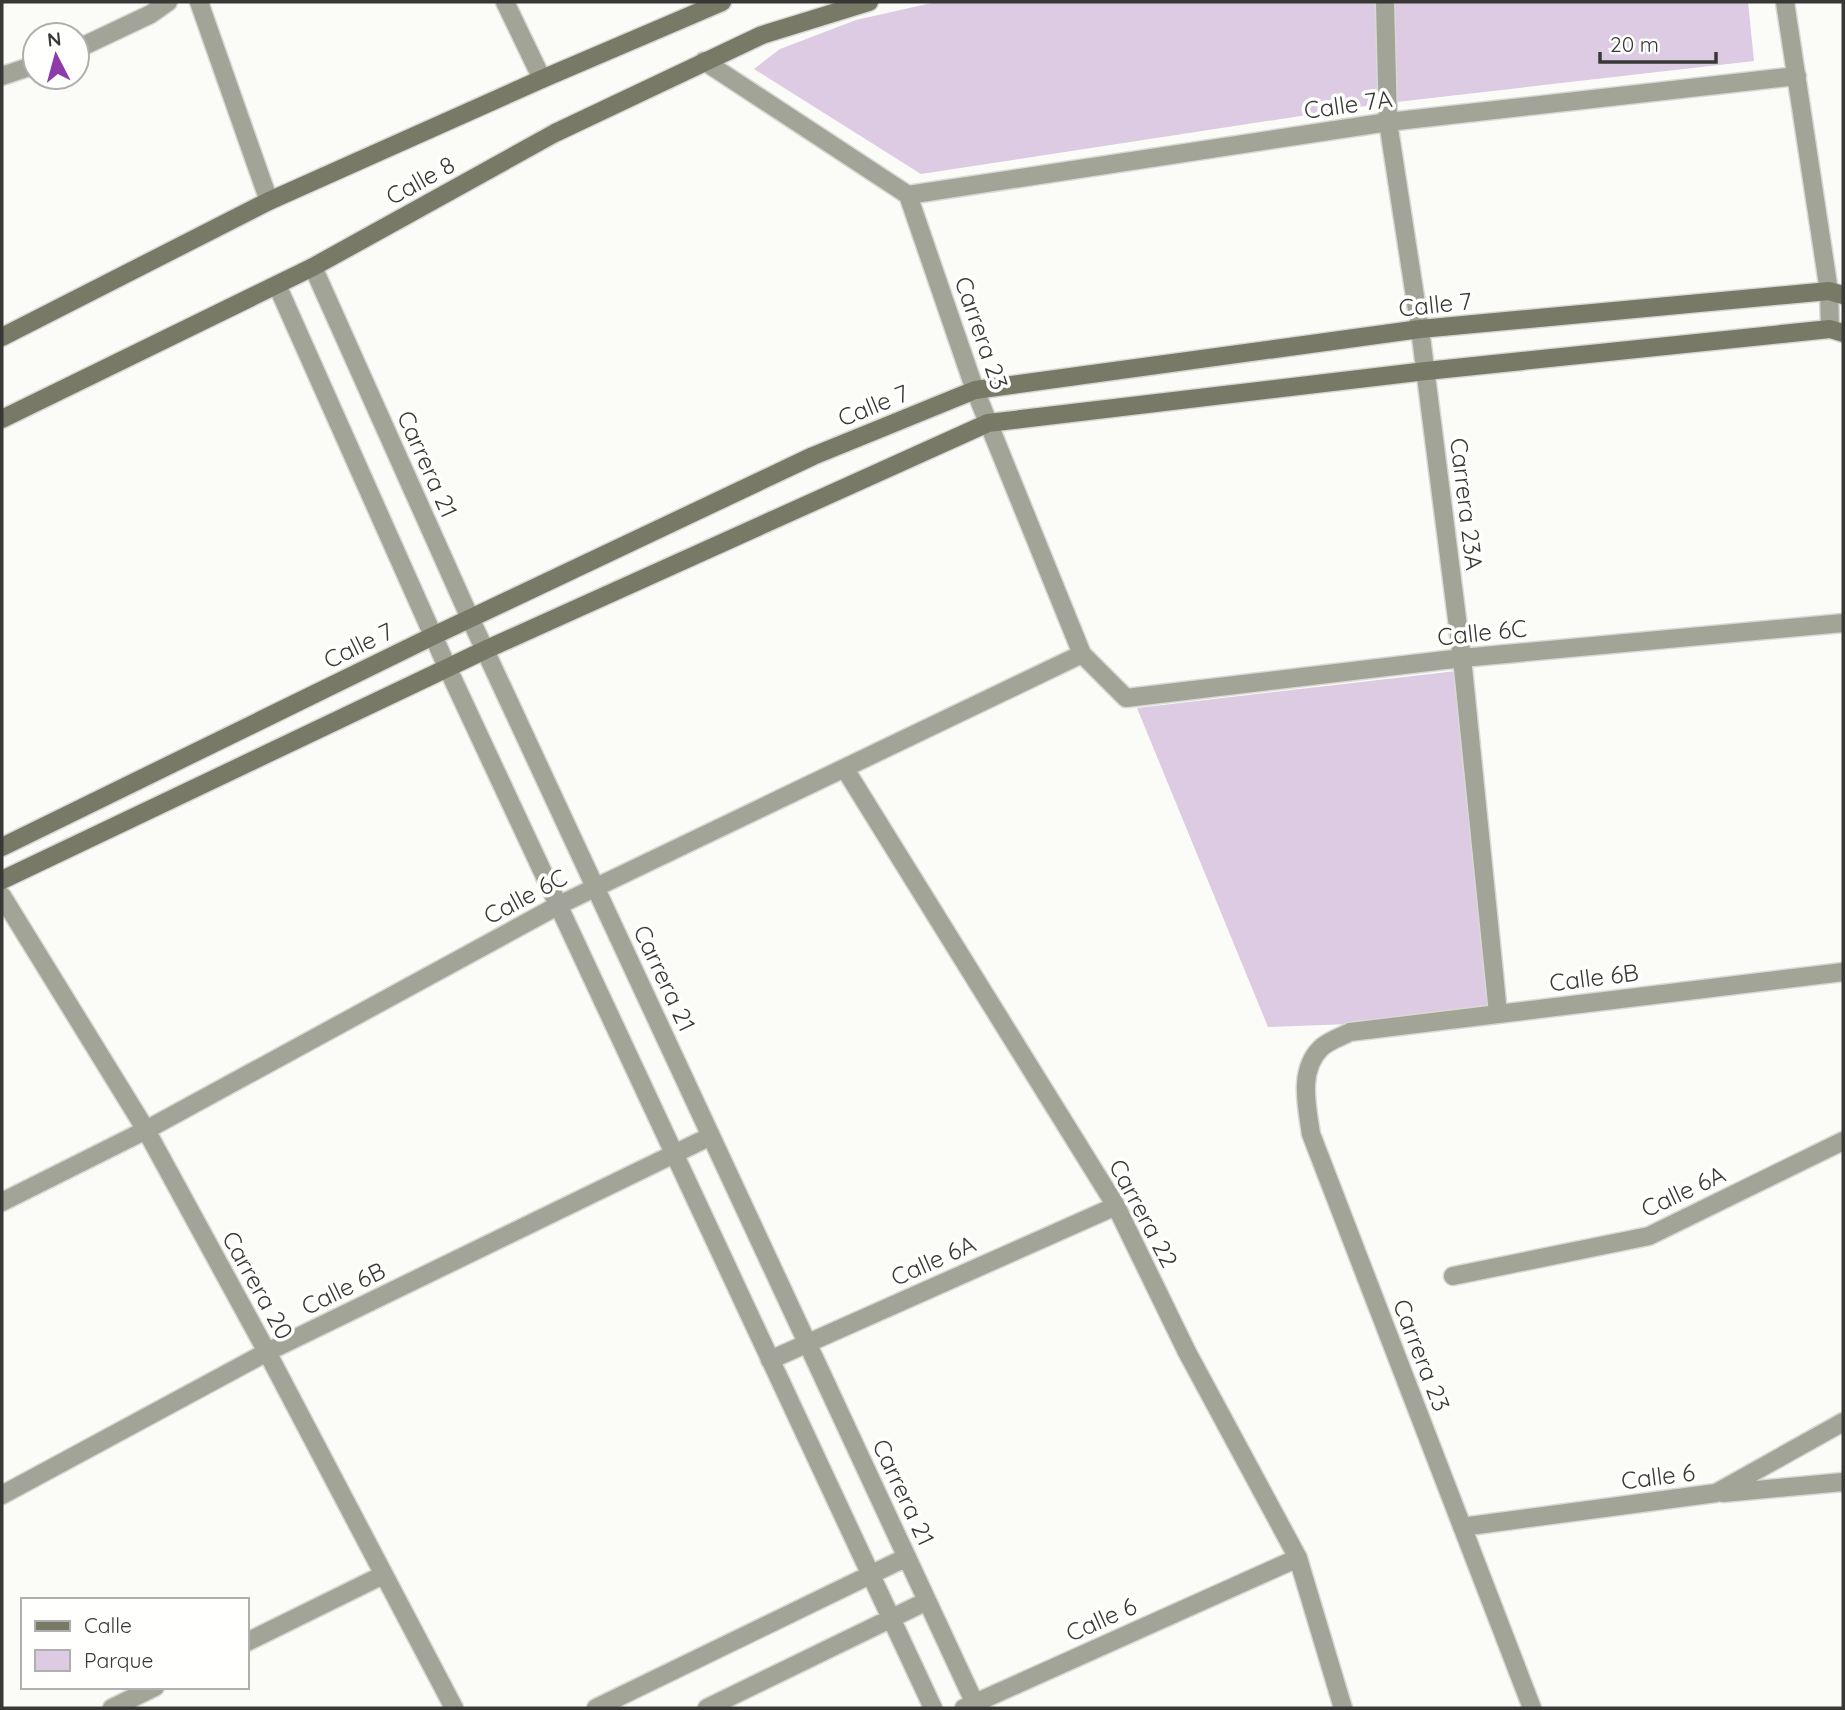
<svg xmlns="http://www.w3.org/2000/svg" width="1845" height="1710" font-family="Quicksand,sans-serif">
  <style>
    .green { fill: #dccbe2 }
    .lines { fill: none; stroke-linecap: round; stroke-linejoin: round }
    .minor-casing { stroke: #d8d9d5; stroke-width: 21 }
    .secondary-casing { stroke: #d8d9d5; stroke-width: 21 }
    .minor { stroke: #a2a497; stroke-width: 18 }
    .secondary { stroke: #787a67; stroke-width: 18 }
    .labels { text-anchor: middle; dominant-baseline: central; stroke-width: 7; stroke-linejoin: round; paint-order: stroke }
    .street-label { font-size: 24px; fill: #383937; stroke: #fffffe }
  </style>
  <rect width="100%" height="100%" fill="#fbfcf8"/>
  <path class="green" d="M936,2h812l6,59 -375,43 -458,70 -167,-105 26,-20 76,-29z
    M1456,671l33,335 -140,18 -81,3 -131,-319z"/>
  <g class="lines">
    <g class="minor-casing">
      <path id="minor" d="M199,2l70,199
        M505,2l37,77
        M1385,2l3,120 32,207 42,329 36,355
        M1785,2l44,289 1,38
        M77,49l74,-35 17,-12
        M704,61l204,134 67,195 107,264 44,44 336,-40 381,-35
        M2,76l33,-11
        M908,195l480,-73 409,-46
        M313,267l157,351 507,1090
        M277,285l171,384 485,1039
        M845,769l271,437 71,146 111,206 45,150
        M2,896l144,234 121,222 187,356
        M2,1202l144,-72 413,-225 523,-251
        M1453,1276l196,-40 194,-95
        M770,1360l346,-154
        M1723,1493l120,-11
        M2,1495l265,-143 444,-216
        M1462,1527l254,-34 127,-71
        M247,1642l136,-67
        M112,1708l43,-21
        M596,1708l311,-151
        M707,1708l220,-107
        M964,1708l334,-150
        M1532,1708l-221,-574c-4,-27 -13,-64 10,-86 7,-7 20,-11 29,-16l493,-60"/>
    </g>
    <g class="secondary-casing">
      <path id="secondary" d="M2,337l267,-136 273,-122 180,-77
        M2,419l311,-152 242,-134 207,-98 107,-33
        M2,847l431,-211 380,-180 162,-66 445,-61 409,-38 14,4
        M2,880l483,-230 503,-227 438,-52 404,-42 13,4"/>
    </g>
    <use href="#minor" class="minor"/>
    <use href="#secondary" class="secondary"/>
  </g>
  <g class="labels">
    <g class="street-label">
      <text transform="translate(1348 104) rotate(-8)">Calle 7A</text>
      <text transform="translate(420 180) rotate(-29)">Calle 8</text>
      <text transform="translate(1435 304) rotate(-6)">Calle 7</text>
      <text transform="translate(982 333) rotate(71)">Carrera 23</text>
      <text transform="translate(873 405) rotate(-22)">Calle 7</text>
      <text transform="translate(428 464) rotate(66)">Carrera 21</text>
      <text transform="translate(1467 504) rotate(83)">Carrera 23A</text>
      <text transform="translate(1482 632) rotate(-6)">Calle 6C</text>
      <text transform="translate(358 645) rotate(-26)">Calle 7</text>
      <text transform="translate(525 896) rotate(-28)">Calle 6C</text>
      <text transform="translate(1594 977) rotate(-7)">Calle 6B</text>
      <text transform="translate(665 978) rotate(65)">Carrera 21</text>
      <text transform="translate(1683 1191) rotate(-25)">Calle 6A</text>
      <text transform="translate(1144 1213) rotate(62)">Carrera 22</text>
      <text transform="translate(933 1260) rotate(-24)">Calle 6A</text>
      <text transform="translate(258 1285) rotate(61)">Carrera 20</text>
      <text transform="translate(343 1288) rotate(-26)">Calle 6B</text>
      <text transform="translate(1422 1355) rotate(69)">Carrera 23</text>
      <text transform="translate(1658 1476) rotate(-7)">Calle 6</text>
      <text transform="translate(904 1492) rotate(65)">Carrera 21</text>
      <text transform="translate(1101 1619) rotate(-24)">Calle 6</text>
    </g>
  </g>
  <rect width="1845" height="1710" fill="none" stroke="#383937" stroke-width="7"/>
  <rect x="21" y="1598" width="228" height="91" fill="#fffffe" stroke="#afb0ae" stroke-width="2"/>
  <rect x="35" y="1621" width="35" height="10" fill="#787a67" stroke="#afb0ae" stroke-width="2"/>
  <text x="84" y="1633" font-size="21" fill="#383937">Calle</text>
  <rect x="35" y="1650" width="35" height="21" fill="#dccbe2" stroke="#afb0ae" stroke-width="2"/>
  <text x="84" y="1668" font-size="21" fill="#383937">Parque</text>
  <g transform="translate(56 56) rotate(354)"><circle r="33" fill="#fffffe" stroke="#afb0ae" stroke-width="2"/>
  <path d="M0-5L12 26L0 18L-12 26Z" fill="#8e3ba9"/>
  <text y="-10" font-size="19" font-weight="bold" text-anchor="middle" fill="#383937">N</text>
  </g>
  <path d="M1600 52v10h116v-10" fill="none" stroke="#383937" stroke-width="3.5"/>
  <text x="1610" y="52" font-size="21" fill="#383937" stroke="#fffffe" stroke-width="5" paint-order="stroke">20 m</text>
</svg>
